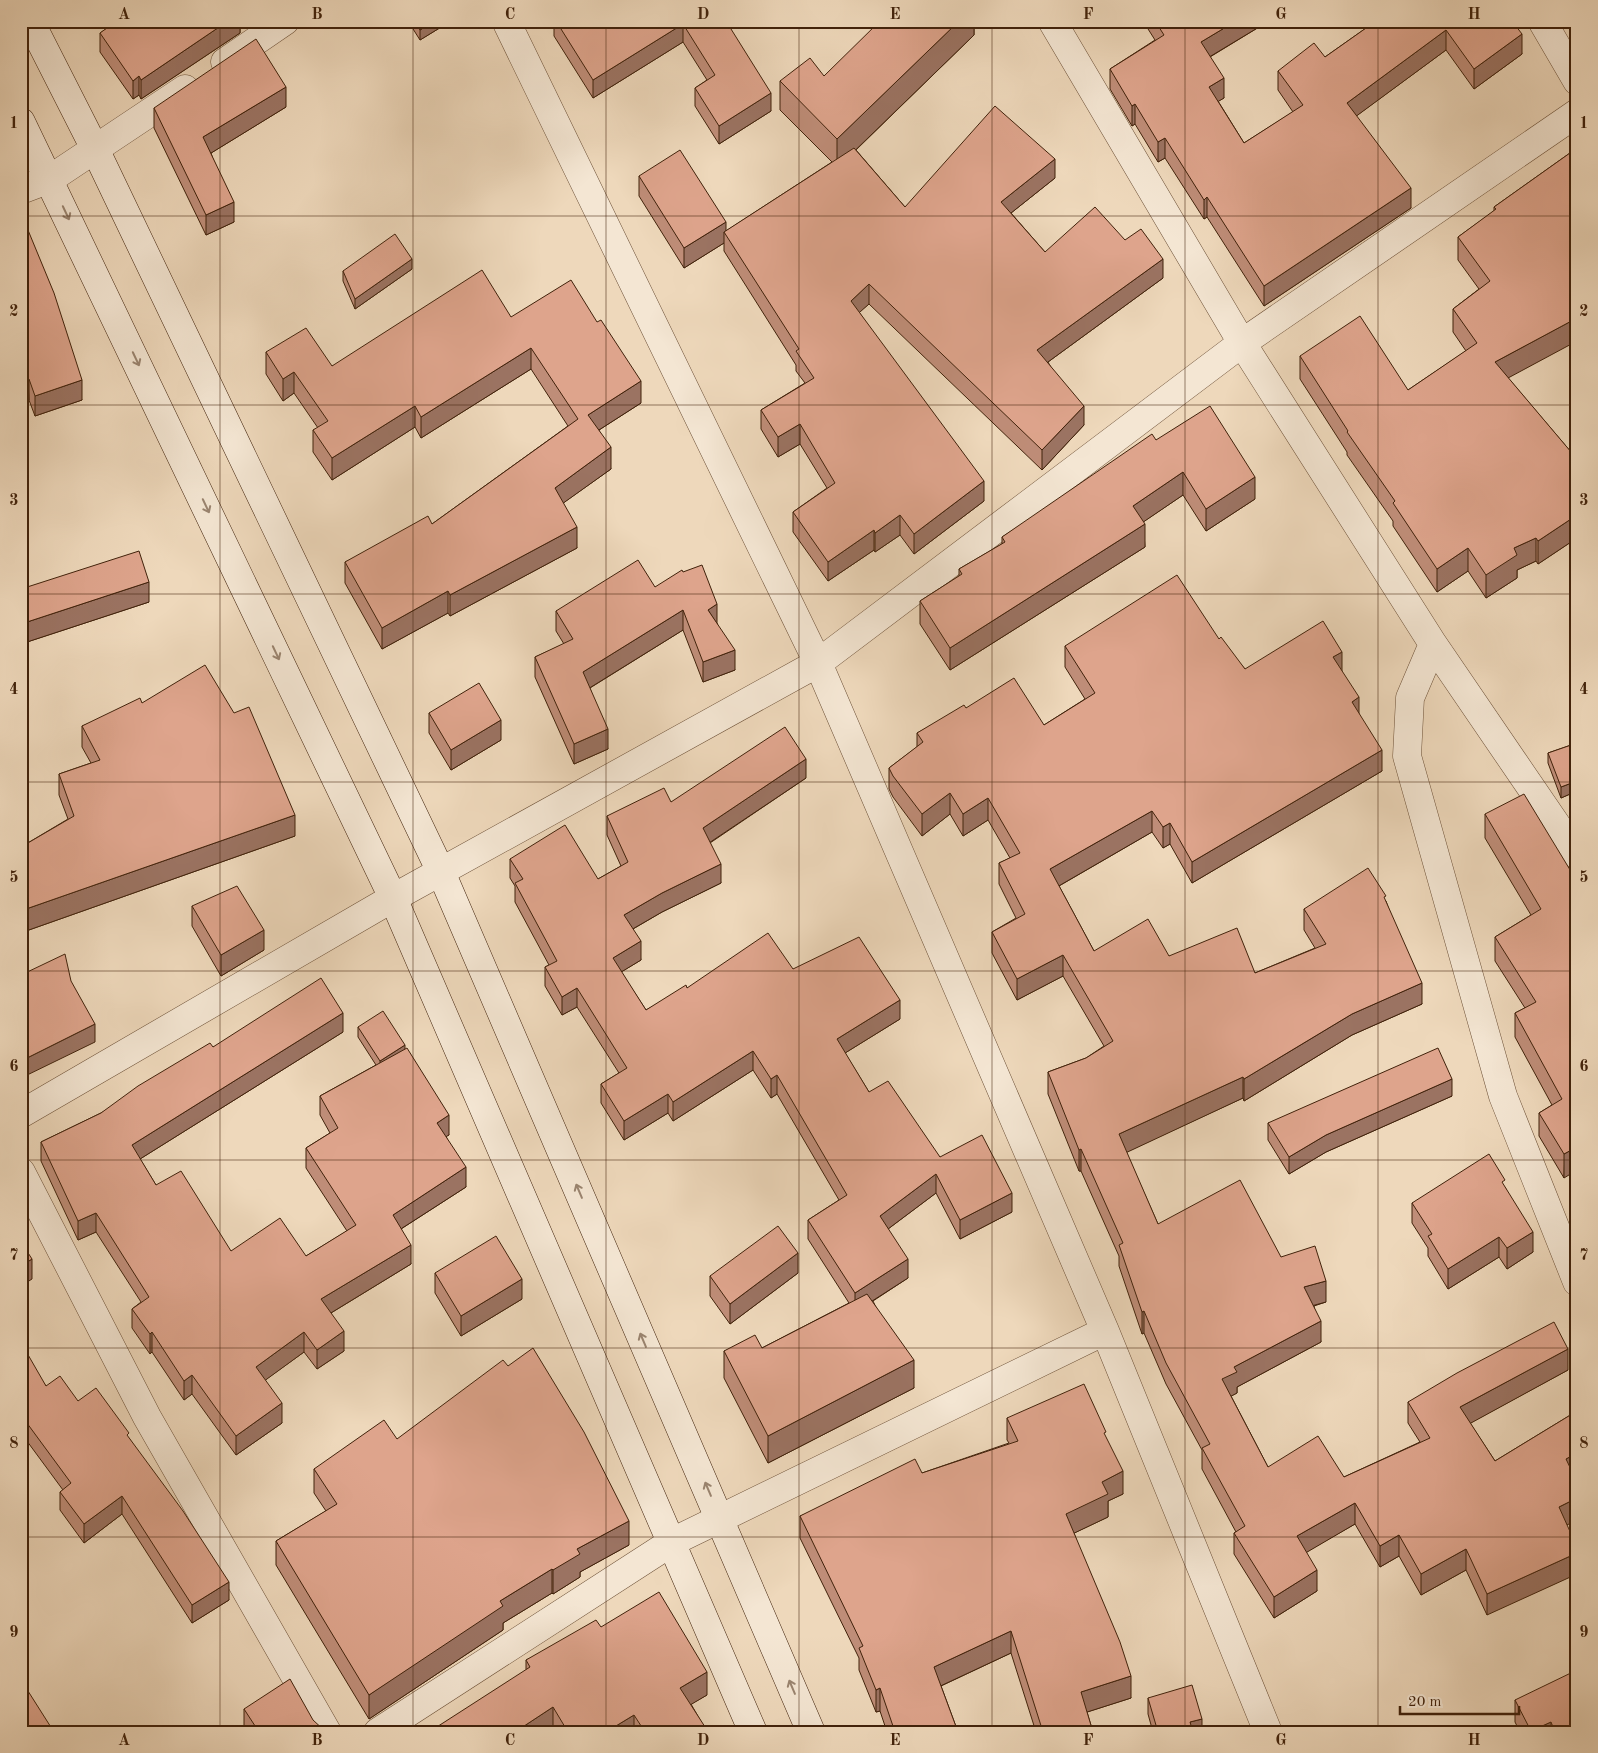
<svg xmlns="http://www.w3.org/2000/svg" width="1598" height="1753" font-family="'Old Standard TT',serif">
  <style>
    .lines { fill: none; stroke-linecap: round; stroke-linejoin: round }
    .street-casing { stroke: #6c5037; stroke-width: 29 }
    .secondary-casing { stroke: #41220b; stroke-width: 29 }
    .street { stroke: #f4e6d3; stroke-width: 28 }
    .secondary { stroke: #f4e6d3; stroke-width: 28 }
    .wall { fill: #bf8d78; stroke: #41220b }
    .shaded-wall { fill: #9b7362; stroke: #41220b }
    .building { fill: #dea48c; stroke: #41220b }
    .oneway { stroke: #9a846f }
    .grid { fill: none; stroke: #41220b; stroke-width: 1; stroke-opacity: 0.55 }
    .neatline { fill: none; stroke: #41220b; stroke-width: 2 }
    .grid-label { font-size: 16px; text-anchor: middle; font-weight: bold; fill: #41220b }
  </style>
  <rect width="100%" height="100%" fill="#eed8bb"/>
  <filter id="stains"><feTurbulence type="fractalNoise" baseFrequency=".004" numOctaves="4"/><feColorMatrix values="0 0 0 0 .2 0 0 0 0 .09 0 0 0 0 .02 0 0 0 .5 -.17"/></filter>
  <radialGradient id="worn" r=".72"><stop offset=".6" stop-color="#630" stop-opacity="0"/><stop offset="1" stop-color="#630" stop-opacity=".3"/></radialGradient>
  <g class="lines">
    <g class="street-casing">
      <path id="street" d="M506,21l312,642 287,668 163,401
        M1052,21l190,322 191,301 144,211
        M1542,21l35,60
        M225,62l60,-41
        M21,190l29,-11 135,-90
        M1433,644l-23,54 -3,58 96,340 74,186
        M21,1114l372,-216 425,-235 424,-320 335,-230
        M21,1172l126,245 180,315
        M378,1732l294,-190 433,-211"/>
    </g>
    <g class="secondary-casing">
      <path id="secondary" d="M30,21l65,128 346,723 370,860
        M21,122l372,776 360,834"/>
    </g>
    <use href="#street" class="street"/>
    <use href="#secondary" class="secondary"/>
  </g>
  <path class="wall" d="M102,21h138v12l-99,66 -2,-4 -6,4 -33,-47v-19l6,-4z
    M408,21h43l-31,19z
    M549,21h177l45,90 -52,33 -24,-38v-18l12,-8 -24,-38 -90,56 -39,-62v-7z
    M974,21v14l-118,115 49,57 150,-29 -44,35 34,39 80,-12 38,38 -115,84 36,63 -42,45 -173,-166 -10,8 125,189 -70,53 -14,-19 -25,17 -1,-2 -46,31 -35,-49v-20l34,-24 -27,-44 -22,13 -17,-28v-19l44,-27 -9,-12v-6l-72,-114v-8l-40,25 -45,-72v-20l87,55 106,-69 -52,-52v-29l44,-5z
    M1143,21h121v3l-54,33 14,41 -6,3 26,42 49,-31 -15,-22v-19l47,-14 51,-36h136l10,33 -48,35 -28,-39 -90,66 55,92 -147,98 -57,-89 -3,2 -39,-61 -7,4 -23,-38 -3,2 -22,-37v-20l45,-29z
    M286,107l-75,46 23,69 -28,13 -52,-107v-20z
    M1577,148l-69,230 69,81v79l-39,26 -2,-3 -19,9v8l-31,20 -18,-27 -31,21 -44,-66v-5l-46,-66v-3l-47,-73v-23l108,34 58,-39 -13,-19v-23l26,-20 -21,-29v-23l36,-26v-4z
    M21,219l61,181 -47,16 -6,-16z
    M412,269l-57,40 -12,-28v-10z
    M511,317l130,86 -42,27 12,39 -48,34 14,45 -127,68 -2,-3 -66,36 -37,-66v-21l87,-38 136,-98 -37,-57 -110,69 -6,-11 -83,53 -19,-28v-22l5,-2 -24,-35 -11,8 -17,-27v-22l66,14z
    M1156,440l99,59 -49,32 -23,-36 -40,27 2,25 -195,123 -30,-46v-23l39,-25v-7l43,-25v-7z
    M655,587l62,36 18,47 -32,12 -20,-52 -93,58 18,61 -34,15 -39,-87v-20l29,-13 -8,-13v-20z
    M21,589l128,13 -125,41 -3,-10z
    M1219,639l26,30 97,3 40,99 -190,112 -22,-39 -7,4 -11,-16 -93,54 35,65 75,5 86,17 60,-25 -11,-18v-21l82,-8 36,103 -70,31 -108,66 -1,-3 -117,54 32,72 123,33 45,45 -12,4 7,36 -84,45v6l-6,3 37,71 76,10 76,-35 -12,-19v-21l160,-32 -98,53 25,38 82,-50v63l-3,2 -7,49 -80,90 -21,-45 -45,25 -22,-39 -19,11 -25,-43 -49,28 11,39 -43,27 -40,-64v-21l2,-1 -34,-63v-19l-36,-66 -22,-51 -2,1 -23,-68v-10l-38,-85h-2l-31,-77v-22l38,-14 18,-12 -41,-70 -46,24 -25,-47v-21l24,-14 -17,-34v-21l11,-5 -22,-38 -25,16 -13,-22 -28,22 -29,-39 -4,-8v-21l28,-21v-14l49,-25 78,17 41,-26 -20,-32v-21z
    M142,703l153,133 -269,95 -5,-23v-61l47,-28 -9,-24v-21l32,-11 -9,-16v-21z
    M429,713l72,27 -50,30 -22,-37z
    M1577,743v48l-16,7 -13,-35v-10z
    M806,778l-96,65 11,40 -59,29 -29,17 8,31 -20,12 25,38 41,-22 106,-19 107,50 -55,34 24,39 71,65 72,55 -52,27 -24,-46 -48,36 20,49 -35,23 41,87 -146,75 -44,-85v-27l38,-3 87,-45 -41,-64v-19l31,-20 -62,-106 -6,4 -18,-28 -80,51 -5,-8 -44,27 -23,-37v-19l18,-11 -42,-66 -15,8 -17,-29v-19l4,-2 -34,-63v-16l-5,-8v-19l88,20 23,-13 -14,-31v-19l64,-14z
    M1485,814l90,64 -11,300 -25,-42v-23l13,-8 -37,-68v-24l10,-5 -30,-47v-24l36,-22 -46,-77z
    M192,906l72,44 -43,26 -29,-50z
    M358,1027l47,23 44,85 -3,1 20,51 -65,42 10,35 -80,49 13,38 -27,18 -13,-17 -39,28 17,43 -46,32 -44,-61 -8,6 -32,-48 -2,2 -18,-26v-19l9,-7 -45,-70 -18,8 -37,-79v-19l60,-29 112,-66 130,-15 -203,127 16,26 75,66 75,5 41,-25 -41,-63v-20l24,-15 -10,-18v-19l56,-31 -18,-28z
    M1452,1096l-126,56 -37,22 -21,-34v-17z
    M1505,1187l28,65 -26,17 -8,-12 -51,32 -20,-33v-8l-16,-25v-20z
    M435,1273l87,26 -61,37 -26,-43z
    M798,1273l-68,51 -20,-28v-20z
    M21,1351l2,4 23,31 32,15 51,37 100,162 -37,23 -70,-109 -38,29 -24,-33v-18l3,-2 -42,-57z
    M1007,1418l99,20 17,56 -15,7v16l-34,16 57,165 -44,14 6,20h-57l-25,-79 -70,33 17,46h-71l-7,-21 -4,1 -17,-42v-12l-59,-120v-22l122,-43 87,-30 -2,-3z
    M397,1439l232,106 -49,27v5l-27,17 -1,-1 -49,30v7l-134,89 -93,-154v-24l50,-30 -12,-18v-24z
    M1577,1622v31l-4,-6v-22z
    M601,1627l106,68 -16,9 16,28h-152l-29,-63v-9z
    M1148,1698l54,34h-49l-5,-18z
    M1515,1700l62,32h-57l-5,-10z
    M244,1709l82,23h-80l-2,-3z"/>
  <path class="shaded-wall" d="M228,21h12v12l-99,66v-19z
    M434,21h17l-31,19v-10z
    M959,21h15v14l-137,133v-29z
    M1236,21h28v3l-63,38v-20z
    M683,24v18l-90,56v-18z
    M1446,30v20l-99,73v-20z
    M1522,34v20l-48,35v-20z
    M139,76v19l-6,4v-18z
    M1224,78v20l-15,9v-20z
    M286,87v20l-83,51v-21z
    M771,93v18l-52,33v-18z
    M1135,104v20l-3,2v-20z
    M1165,138v20l-7,4v-20z
    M1055,159v19l-54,43v-19z
    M1411,188v20l-147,98v-20z
    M1207,197v20l-3,2v-19z
    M234,202v20l-28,13v-20z
    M726,222v12l-2,-2v11l-40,25v-20z
    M412,259v10l-57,40v-10z
    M1163,259v19l-126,92v-20z
    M869,284v20l-18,16v-19z
    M1577,318v23l-82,44v-23z
    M531,348v21l-110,69v-21z
    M294,372v21l-11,8v-22z
    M29,379v21l-8,2v-20z
    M82,380v20l-47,16v-20z
    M641,381v22l-53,34v-22z
    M415,406v21l-83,53v-22z
    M1084,406v19l-42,45v-20z
    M800,424v20l-22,13v-20z
    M611,447v22l-56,40v-21z
    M1183,472v23l-50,34v-23z
    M1255,477v22l-49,32v-22z
    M984,481v20l-70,53v-20z
    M900,515v20l-25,17v-19z
    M1577,515v23l-39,26v-23z
    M1145,524v23l-195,123v-22z
    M577,527v21l-127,68v-21z
    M874,530v20l-46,31v-19z
    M1536,538v23l-19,9v8l-31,20v-23l28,-27z
    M1468,548v23l-31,21v-23z
    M149,582v20l-125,41v-20z
    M448,591v22l-66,36v-21z
    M717,604v20l-9,-14z
    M683,610v20l-100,62v-20z
    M735,650v20l-32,12v-20z
    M1342,652v21l-9,-16z
    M1359,697v22l-7,-17z
    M501,720v20l-50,30v-20z
    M608,729v20l-34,15v-20z
    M1382,750v21l-190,112v-21z
    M806,759v19l-103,69v-19z
    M1577,781v10l-16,7v-11z
    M950,793v21l-28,22v-22z
    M988,798v22l-25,16v-22z
    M1152,811v21l-102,59v-22z
    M295,815v21l-269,95v-22z
    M1170,823v21l-7,4v-21z
    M721,864v19l-59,29 -38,22v-19l38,-22z
    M264,930v20l-43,26v-21z
    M641,941v19l-28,17v-19z
    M1063,955v21l-46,24v-21z
    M1422,983v21l-70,31 -108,66v-22l108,-65z
    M577,988v19l-15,8v-18z
    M900,1000v19l-63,39v-19z
    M343,1013v19l-211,132v-19z
    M95,1024v18l-74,36v-17z
    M405,1045v10l-25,16v-10z
    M753,1051v19l-80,51v-19z
    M777,1075v19l-6,4v-19z
    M1243,1077v21l-124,58v-22z
    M1452,1079v17l-126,56 -37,22v-17l37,-22z
    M668,1094v19l-44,27v-19z
    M449,1115v20l-12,7v-19z
    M1577,1147v23l-13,8v-24z
    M1081,1149v22h-2v-21z
    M466,1167v20l-73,47v-19z
    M936,1174v19l-56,42v-19z
    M1012,1193v19l-52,27v-19z
    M96,1213v19l-18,8v-19z
    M1533,1232v20l-26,17v-21z
    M1499,1237v20l-51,32v-20z
    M411,1245v19l-90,55v-20z
    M798,1253v20l-68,51v-20z
    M32,1259v20l-11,7v-20z
    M908,1259v19l-53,34v-19z
    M522,1279v20l-61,37v-20z
    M1326,1281v21l-22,6v-21z
    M1144,1311v22l-2,1v-22z
    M1321,1321v21l-84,45v6l-15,8v-22l12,-12z
    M344,1331v20l-27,18v-19z
    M152,1332v20l-2,2v-20z
    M304,1332v20l-48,35v-20z
    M1568,1349v21l-108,59v-22z
    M914,1360v28l-146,75v-27z
    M192,1375v19l-8,6v-19z
    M282,1403v20l-46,32v-19z
    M1577,1453v21l-11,7v-22z
    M1123,1471v23l-15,7v16l-42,20v-23l36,-32z
    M122,1496v18l-38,29v-19z
    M1577,1498v22l-18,9v-22z
    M1355,1503v21l-58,34v-22z
    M629,1521v24l-49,27v5l-27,17v-24l24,-21z
    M1399,1535v21l-19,11v-21z
    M1466,1549v21l-45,25v-21z
    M1577,1553v21l-90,41v-21z
    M552,1569v24l-49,30v7l-134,89v-24l131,-94z
    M1317,1570v21l-43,27v-21z
    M229,1582v18l-37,23v-18z
    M1011,1631v22l-77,36v-22z
    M707,1672v23l-27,16v-23z
    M1131,1676v22l-50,16v-22z
    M880,1688v23l-4,1v-22z
    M553,1707v23l-2,2h-36z
    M634,1715v17h-28z
    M1202,1719v13h-12v-10z
    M1551,1722v10h-20v-1z"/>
  <path class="building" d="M113,21h115l-87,59 -2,-4 -6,5 -33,-48 14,-10z
    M414,21h20l-14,9z
    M556,21h170l45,72 -52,33 -24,-38 20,-13 -32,-51 -90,56z
    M880,21h79l-122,118 -57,-58 30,-23 14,18z
    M1155,21h81l-35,21 23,36 -15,9 35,56 59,-38 -25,-34 36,-28 11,14 51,-36h136l10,13 -48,35 -28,-39 -99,73 64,85 -147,98 -57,-89 -3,3 -39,-62 -7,4 -23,-38 -3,2 -22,-37 54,-34z
    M256,39l30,48 -83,50 31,65 -28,13 -52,-107z
    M995,106l60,53 -54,43 44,50 50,-45 30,33 16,-11 22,30 -126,91 47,56 -42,44 -173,-166 -18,17 133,180 -70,53 -14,-19 -25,18 -1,-3 -46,32 -35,-50 42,-29 -35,-59 -22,13 -17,-27 53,-32 -18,-27 3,-2 -75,-117 130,-84 51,59z
    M1577,148v170l-82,44 82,97v56l-39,26 -2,-3 -22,10 3,7 -31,20 -18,-27 -31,21 -44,-66 2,-2 -48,-69 1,-1 -48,-75 60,-40 48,74 69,-47 -24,-34 37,-28 -32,-44 38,-28 -2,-2z
    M680,150l46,72 -42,26 -45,-72z
    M23,218l31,75 28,87 -47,16 -6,-17 -8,3v-163z
    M395,234l17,25 -57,40 -12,-28z
    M482,270l29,47 60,-37 26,42 4,-2 40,61 -53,34 23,32 -56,41 22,39 -127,68 -2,-4 -66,37 -37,-66 83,-46 4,8 146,-105 -47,-71 -110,69 -6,-11 -83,52 -19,-28 15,-9 -34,-49 -11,7 -17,-27 40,-24 26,38z
    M1210,406l45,71 -49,32 -23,-37 -50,34 12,18 -195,124 -30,-47 42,-27 -3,-5 46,-27 -3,-5 150,-103 4,6z
    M139,551l10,31 -125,41 -3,-10v-24z
    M638,560l17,27 27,-17 1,2 19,-7 15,39 -9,6 27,40 -32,12 -20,-52 -100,62 25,57 -34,15 -39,-87 38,-18 -17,-28z
    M1177,575l42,64 2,-2 24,32 78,-48 19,31 -9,5 26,40 -7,5 30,48 -190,112 -22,-39 -7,4 -11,-16 -102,58 44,82 54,-32 21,37 68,-28 18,45 71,-29 -22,-35 64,-41 18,28 -2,1 38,86 -70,31 -108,65 -1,-2 -124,57 39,90 82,-44 41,77 34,-11 11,35 -22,6 17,34 -87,46 3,5 -15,7 46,88 50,-31 26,41 86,-39 -22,-36 49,-29 97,-51 14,27 -108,58 35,54 82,-50v42l-11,6 11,23v16l-18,9 18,40v6l-90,41 -21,-45 -45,25 -22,-39 -19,11 -25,-43 -58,33 20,34 -43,27 -40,-64 11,-7 -43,-78 8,-4 -44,-81 -22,-52 -2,1 -23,-67 4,-2 -42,-94 -2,1 -31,-78 38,-14 27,-17 -50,-86 -46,24 -25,-47 33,-18 -26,-51 21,-10 -32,-55 -25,16 -13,-21 -28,21 -29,-38 -4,-8 34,-26 -6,-9 47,-28 2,3 48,-30 30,47 51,-32 -30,-47z
    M205,665l29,48 15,-6 46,108 -269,94 -5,-22v-40l53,-31 -15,-42 41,-14 -18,-34 58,-28 2,5z
    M479,683l22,37 -50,30 -22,-37z
    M785,727l21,32 -103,69 18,36 -59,29 -38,22 17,26 -28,17 33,52 40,-25 1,3 81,-55 25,36 66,-32 41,63 -63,39 32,53 19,-11 52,76 42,-22 30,58 -52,27 -24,-46 -56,42 28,43 -53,34 -47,-73 39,-25 -70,-120 -6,4 -18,-28 -80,51 -5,-8 -44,27 -23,-37 26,-16 -50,-80 -15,9 -17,-30 12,-6 -42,-78 8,-4 -13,-20 55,-34 33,54 30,-17 -21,-46 57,-28 7,14z
    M1577,743v38l-16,6 -13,-34z
    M1524,794l51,84 -2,1 4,6v262l-13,7 -25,-41 23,-14 -47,-86 21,-11 -41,-65 46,-28 -56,-95z
    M237,886l27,44 -43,25 -29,-49z
    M65,954l6,27 24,43 -74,37v-86z
    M321,978l22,35 -211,132 24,40 25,-14 50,80 49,-33 26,38 50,-31 -50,-77 32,-20 -18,-32 87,-48 42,67 -12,8 29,44 -73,48 18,30 -90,54 23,32 -27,19 -13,-18 -48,35 26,36 -46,33 -44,-61 -8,6 -32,-49 -2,2 -18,-25 17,-12 -53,-84 -18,8 -37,-79 60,-29 37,-27 72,-43 3,4z
    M383,1011l22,34 -25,16 -22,-34z
    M1438,1048l14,31 -126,56 -37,22 -21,-34z
    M1489,1154l16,26 -3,2 31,50 -26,16 -8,-11 -51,32 -20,-33 4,-2 -20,-31z
    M778,1226l20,27 -68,51 -20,-28z
    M496,1236l26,43 -61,37 -26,-43z
    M21,1242l11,17 -11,7z
    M867,1294l47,66 -146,76 -44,-85 31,-16 7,13z
    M533,1348l51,84 45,89 -52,28 3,5 -27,16 -1,-1 -52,32 3,5 -134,89 -93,-154 61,-37 -23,-35 70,-49 13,19 106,-79 5,6z
    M21,1351l2,4 4,-2 19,33 14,-10 18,25 18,-13 33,45 -2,2 56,76 46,71 -37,23 -70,-109 -38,28 -24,-32 11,-9 -50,-68z
    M1084,1384l22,48 -2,1 19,38 -21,11 6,12 -42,20 54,128 11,34 -50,16 12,40h-50l-32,-101 -77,36 24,65h-63l-15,-44 -4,2 -17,-42 4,-2 -63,-130 115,-57 7,14 96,-32 -11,-23z
    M659,1592l48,80 -27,16 27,42 -2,2h-60l-11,-17 -28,17h-38l-15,-25 -38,25h-86l101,-65 -4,-7 70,-40 5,7z
    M1577,1622v9l-4,-6z
    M1577,1670v62h-22l-4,-10 -20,9 -16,-31z
    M290,1679l23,41 13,12h-67l-15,-23z
    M21,1680l33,52h-33z
    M1192,1685l10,34 -12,3 3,10h-35l-10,-34z"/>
  <defs><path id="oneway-shaft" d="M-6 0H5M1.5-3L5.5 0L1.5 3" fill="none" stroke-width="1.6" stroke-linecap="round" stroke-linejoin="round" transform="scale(1.25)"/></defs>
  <g class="oneway">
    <use href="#oneway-shaft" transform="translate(66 213) rotate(65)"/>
    <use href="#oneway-shaft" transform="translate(136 359) rotate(65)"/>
    <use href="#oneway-shaft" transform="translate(206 506) rotate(65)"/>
    <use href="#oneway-shaft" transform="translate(276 653) rotate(65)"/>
    <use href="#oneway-shaft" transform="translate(579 1191) rotate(-113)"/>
    <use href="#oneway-shaft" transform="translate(643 1340) rotate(-113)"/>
    <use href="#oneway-shaft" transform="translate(708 1489) rotate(-113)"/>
    <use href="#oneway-shaft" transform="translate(792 1687) rotate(-113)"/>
  </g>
  <path class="grid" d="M220,21v1711M413,21v1711M606,21v1711M799,21v1711M992,21v1711M1185,21v1711M1378,21v1711M21,216h1556M21,405h1556M21,594h1556M21,782h1556M21,971h1556M21,1160h1556M21,1348h1556M21,1537h1556"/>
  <rect width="1598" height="1753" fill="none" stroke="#eed8bb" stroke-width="55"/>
  <path d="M1400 1706v8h119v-8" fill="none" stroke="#41220b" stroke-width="2.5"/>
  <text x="1408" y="1706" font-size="15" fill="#41220b" stroke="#f4e6d3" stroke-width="4" paint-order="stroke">20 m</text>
  <rect x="28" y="28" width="1542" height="1698" class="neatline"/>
  <g class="grid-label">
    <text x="124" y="19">A</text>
    <text x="317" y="19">B</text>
    <text x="510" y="19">C</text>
    <text x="703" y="19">D</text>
    <text x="895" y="19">E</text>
    <text x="1088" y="19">F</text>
    <text x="1281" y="19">G</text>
    <text x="1474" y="19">H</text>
    <text x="14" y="128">1</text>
    <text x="1584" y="128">1</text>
    <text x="14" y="316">2</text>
    <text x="1584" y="316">2</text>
    <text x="14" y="505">3</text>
    <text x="1584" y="505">3</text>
    <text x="14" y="694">4</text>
    <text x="1584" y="694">4</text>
    <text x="14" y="882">5</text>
    <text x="1584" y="882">5</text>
    <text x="14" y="1071">6</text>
    <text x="1584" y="1071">6</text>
    <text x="14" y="1260">7</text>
    <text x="1584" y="1260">7</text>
    <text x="14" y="1448">8</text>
    <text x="1584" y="1448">8</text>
    <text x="14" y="1637">9</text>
    <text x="1584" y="1637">9</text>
    <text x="124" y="1745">A</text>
    <text x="317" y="1745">B</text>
    <text x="510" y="1745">C</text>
    <text x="703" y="1745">D</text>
    <text x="895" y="1745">E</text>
    <text x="1088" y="1745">F</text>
    <text x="1281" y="1745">G</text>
    <text x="1474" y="1745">H</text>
  </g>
  <rect width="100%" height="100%" filter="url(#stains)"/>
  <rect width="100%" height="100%" fill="url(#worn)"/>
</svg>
